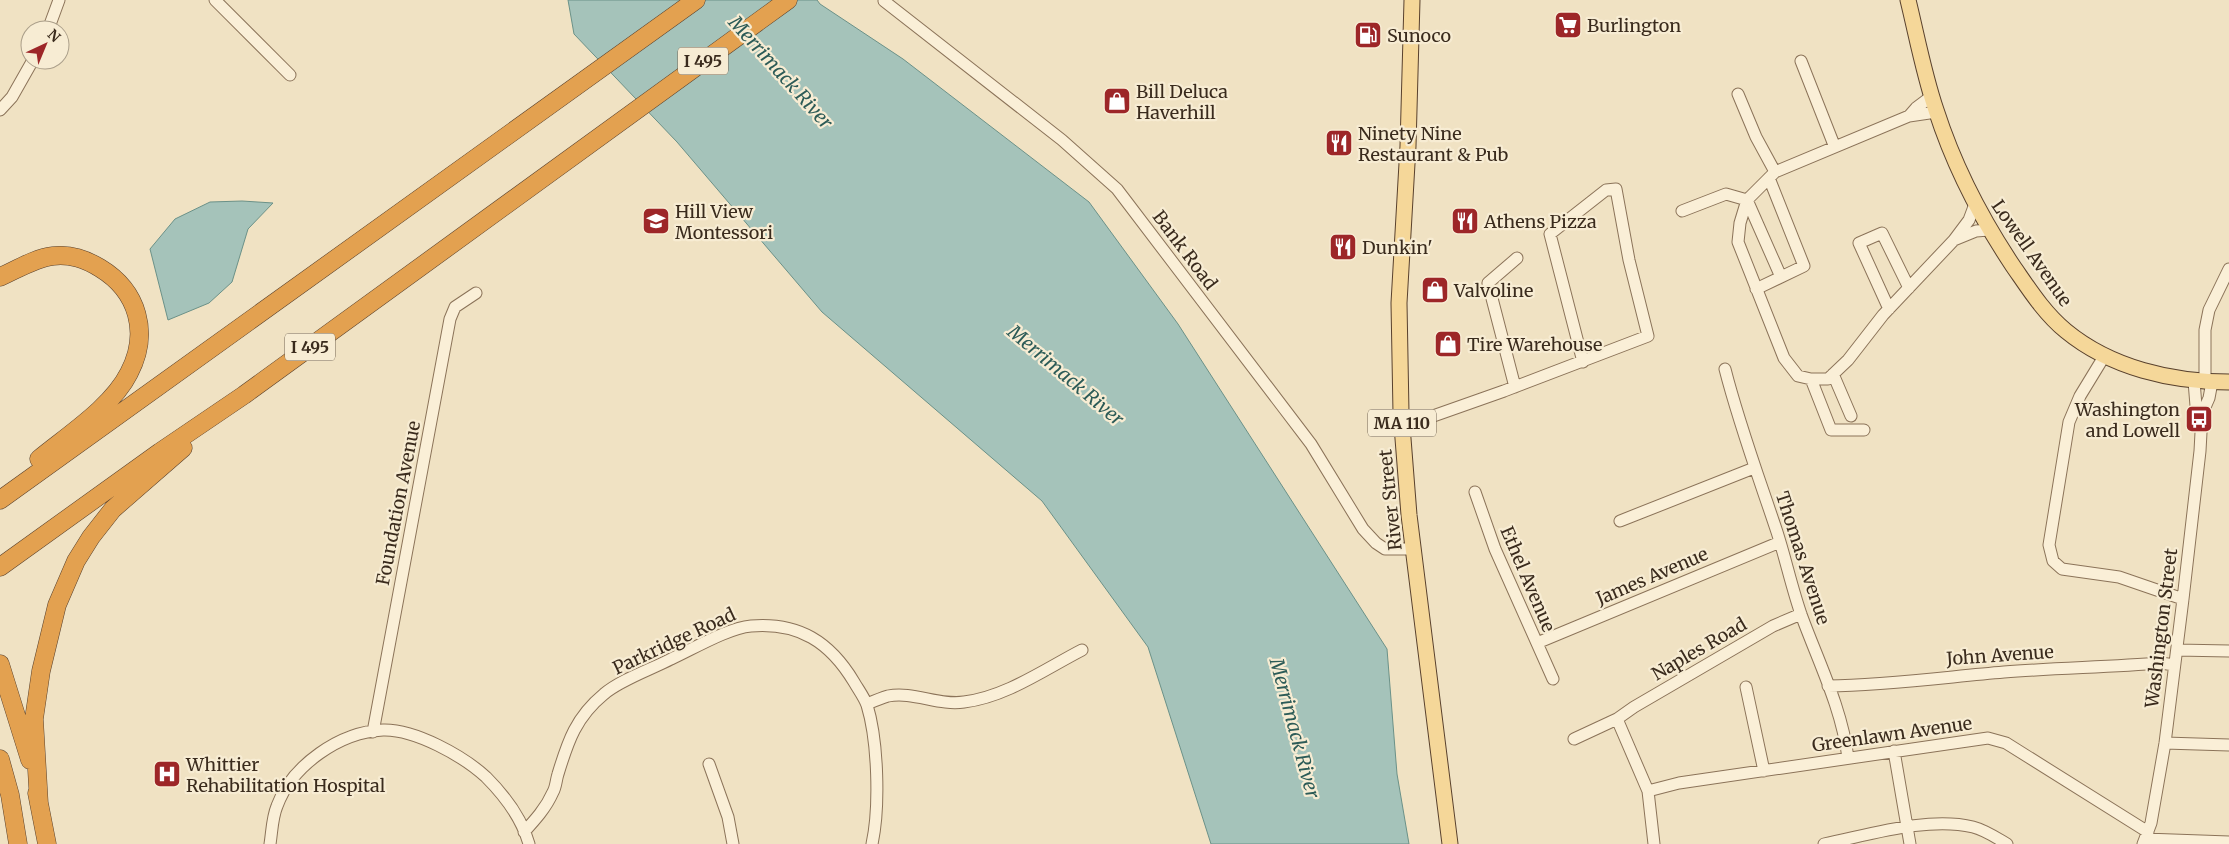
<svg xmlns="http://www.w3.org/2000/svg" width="2229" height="844" font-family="Merriweather,serif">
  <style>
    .water { fill: #a5c3ba; stroke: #6b9188 }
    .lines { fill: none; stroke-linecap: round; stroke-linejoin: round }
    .minor-casing { stroke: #8b7359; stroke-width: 13 }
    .major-casing { stroke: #59412d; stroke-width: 17 }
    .highway-casing { stroke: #59412d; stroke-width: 19 }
    .minor { stroke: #faefd7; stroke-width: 11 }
    .major { stroke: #f5d799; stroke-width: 15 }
    .highway { stroke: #e3a150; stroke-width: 18 }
    .labels { text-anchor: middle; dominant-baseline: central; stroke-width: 4.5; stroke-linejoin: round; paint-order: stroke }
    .shield { fill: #f7ecd3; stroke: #736554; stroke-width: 1 }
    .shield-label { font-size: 16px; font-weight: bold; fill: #3a2b1d }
    .poi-label { font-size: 18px; fill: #3a2b1d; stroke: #f7ecd3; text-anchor: start }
    .street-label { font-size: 18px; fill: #3a2b1d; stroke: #f7ecd3 }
    .water-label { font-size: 19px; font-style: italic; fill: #2c5b57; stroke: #f7ecd3 }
  </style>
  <rect width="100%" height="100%" fill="#f0e2c3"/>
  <path class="water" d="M568,0h249l3,4 83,55 186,143 89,122 209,325 10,125 12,70h-198l-63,-197 -106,-146 -220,-189 -145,-170 -103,-108z
    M242,201l31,2 -25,26 -16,53 -23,21 -41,17 -18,-71 25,-30 35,-17z"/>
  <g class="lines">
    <g class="minor-casing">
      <path id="minor" d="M215,0l75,75
        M884,1l178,139 55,49 194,255 52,85 13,14 9,6h29
        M48,30l11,-30
        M1801,61l33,84
        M1738,94l18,43 19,35
        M1932,96l-16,12 -7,8 27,-4
        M0,110l12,-13 21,-37
        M1909,116l-134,56 -28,28 -7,23 -2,19 46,116 14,18 13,3h17l20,-19 35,-45 71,-75
        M1975,204l-6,16 -15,20 22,-9 13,-1
        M1682,211l44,-17 21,6 34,77
        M1756,289l48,-23 -35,-88
        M1889,309l-30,-66 23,-10 27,55
        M2105,355l-25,41 -11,26 -20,123 4,16 9,8 57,8 64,22
        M1725,369c14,55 34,109 52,163 9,28 15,57 25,85 17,46 40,92 46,141
        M1833,374l18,42
        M1811,379l20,51h33
        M2194,381l2,25 6,8
        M2205,381v-51l4,-20 20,-41
        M1515,387l-27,-104 29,-25
        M1402,427l102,-36 144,-55 -19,-76 -13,-71 -10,1 -56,44 33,128
        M1475,492l20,57 58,130
        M1620,521l134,-53
        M1537,643l243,-101
        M2177,650l52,1
        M1828,686c59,-1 118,-9 176,-14 52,-4 105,-5 157,-9l13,2
        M1746,687l18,84
        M867,704c7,-3 14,-6 21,-8 25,-5 51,10 76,6 42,-5 81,-33 118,-52
        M1617,719l31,72 6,53
        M373,732l77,-413 5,-12 21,-14
        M1574,739l43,-20 17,-12 139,-81 28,-12
        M2165,743l64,2
        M1894,751l16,93
        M709,764l19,53 5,27
        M1648,791l31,-8 309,-45 18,5 142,89
        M524,832c11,-12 22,-24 29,-40 3,-5 3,-12 5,-18 10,-33 18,-57 46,-80 16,-14 48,-25 67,-35 22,-10 57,-31 80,-33 48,-4 79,16 103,56 4,7 10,15 13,23 11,36 13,102 5,139
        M2145,839l84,3
        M270,844c2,-12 2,-26 7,-38 15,-41 63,-74 106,-76 32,-1 80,26 103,47 18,18 36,42 43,67
        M1824,844c45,-9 104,-28 149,-17 12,3 24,11 34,17
        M2143,844l8,-21 14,-80 18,-144 17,-148 2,-37 7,-16 3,-16"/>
    </g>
    <g class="major-casing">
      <path id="major" d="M1412,0l-4,146 -9,157 2,110 8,102 41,329
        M1908,0c9,37 16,75 28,110 18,56 45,108 77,156 16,23 31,47 53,65 45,37 106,51 163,51"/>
    </g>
    <g class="highway-casing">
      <path id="highway" d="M0,277c16,-7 35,-19 53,-21 18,-2 32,3 47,12 38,23 50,65 29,105 -17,34 -61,62 -90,86
        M0,500l696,-500
        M0,567l160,-115 84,-57 544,-395
        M0,664l30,96
        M0,759l10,36 8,49
        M37,793l10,51
        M39,804l-5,-85 7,-48 16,-66 19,-44 15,-24 22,-28 70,-61"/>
    </g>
    <use href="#minor" class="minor"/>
    <use href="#major" class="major"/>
    <use href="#highway" class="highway"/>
  </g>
  <defs>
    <g id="supermarket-square" transform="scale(1.4375)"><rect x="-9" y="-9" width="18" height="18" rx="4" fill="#9d2628" stroke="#f7ecd3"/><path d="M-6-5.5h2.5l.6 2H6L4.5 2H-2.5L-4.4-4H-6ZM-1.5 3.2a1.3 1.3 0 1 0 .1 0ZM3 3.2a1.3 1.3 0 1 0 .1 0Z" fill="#fff"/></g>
    <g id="fuel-square" transform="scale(1.4375)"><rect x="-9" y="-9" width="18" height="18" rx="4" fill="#9d2628" stroke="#f7ecd3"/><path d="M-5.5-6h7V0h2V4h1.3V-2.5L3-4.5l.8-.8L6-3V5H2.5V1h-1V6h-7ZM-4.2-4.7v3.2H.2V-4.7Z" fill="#fff"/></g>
    <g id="shop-square" transform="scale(1.4375)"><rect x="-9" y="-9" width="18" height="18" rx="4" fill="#9d2628" stroke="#f7ecd3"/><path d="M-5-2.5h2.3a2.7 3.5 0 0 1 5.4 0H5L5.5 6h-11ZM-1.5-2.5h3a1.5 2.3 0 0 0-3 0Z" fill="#fff"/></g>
    <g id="restaurant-square" transform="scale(1.4375)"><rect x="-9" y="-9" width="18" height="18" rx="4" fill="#9d2628" stroke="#f7ecd3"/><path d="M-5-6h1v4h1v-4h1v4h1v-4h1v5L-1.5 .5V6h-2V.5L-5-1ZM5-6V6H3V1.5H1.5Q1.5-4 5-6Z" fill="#fff"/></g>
    <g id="school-square" transform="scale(1.4375)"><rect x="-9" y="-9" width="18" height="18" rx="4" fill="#9d2628" stroke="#f7ecd3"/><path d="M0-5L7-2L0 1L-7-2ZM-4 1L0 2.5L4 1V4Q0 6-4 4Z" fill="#fff"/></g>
    <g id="bus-square" transform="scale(1.4375)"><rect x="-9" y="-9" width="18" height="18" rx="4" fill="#9d2628" stroke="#f7ecd3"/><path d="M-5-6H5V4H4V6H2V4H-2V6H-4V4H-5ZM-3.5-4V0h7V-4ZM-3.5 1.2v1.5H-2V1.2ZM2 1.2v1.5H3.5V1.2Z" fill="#fff"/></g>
    <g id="hospital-square" transform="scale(1.4375)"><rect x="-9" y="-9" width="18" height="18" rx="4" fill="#9d2628" stroke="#f7ecd3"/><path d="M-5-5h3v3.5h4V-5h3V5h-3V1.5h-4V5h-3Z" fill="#fff"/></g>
  </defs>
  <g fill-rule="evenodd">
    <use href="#supermarket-square" x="1568" y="25"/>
    <use href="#fuel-square" x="1368" y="35"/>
    <use href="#shop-square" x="1117" y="101"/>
    <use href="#restaurant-square" x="1339" y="143"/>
    <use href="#school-square" x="656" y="221"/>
    <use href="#restaurant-square" x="1465" y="221"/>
    <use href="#restaurant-square" x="1343" y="247"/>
    <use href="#shop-square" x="1435" y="290"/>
    <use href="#shop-square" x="1448" y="344"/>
    <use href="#bus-square" x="2199" y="419"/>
    <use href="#hospital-square" x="167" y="774"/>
  </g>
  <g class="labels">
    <g class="shield">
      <rect x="678" y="47.5" width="50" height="27" rx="4"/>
      <rect x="285" y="333.5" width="50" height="27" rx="4"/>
      <rect x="1368" y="409.5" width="68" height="27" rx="4"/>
    </g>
    <g class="shield-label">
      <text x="703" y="61">I 495</text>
      <text x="310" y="347">I 495</text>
      <text x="1402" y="423">MA 110</text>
    </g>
    <g class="poi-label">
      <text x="1587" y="25">Burlington</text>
      <text x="1387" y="35">Sunoco</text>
      <text x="1136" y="91">Bill Deluca<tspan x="1136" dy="21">Haverhill</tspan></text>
      <text x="1358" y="133">Ninety Nine<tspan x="1358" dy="21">Restaurant &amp; Pub</tspan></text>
      <text x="675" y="211">Hill View<tspan x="675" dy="21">Montessori</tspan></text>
      <text x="1484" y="221">Athens Pizza</text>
      <text x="1362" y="247">Dunkin'</text>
      <text x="1454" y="290">Valvoline</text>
      <text x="1467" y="344">Tire Warehouse</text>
      <text x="2180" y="409" text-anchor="end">Washington<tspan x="2180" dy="21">and Lowell</tspan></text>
      <text x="186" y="764">Whittier<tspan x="186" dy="21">Rehabilitation Hospital</tspan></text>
    </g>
    <g class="street-label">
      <text transform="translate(1185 250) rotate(53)">Bank Road</text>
      <text transform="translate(2032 253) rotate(55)">Lowell Avenue</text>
      <text transform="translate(1390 500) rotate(-96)">River Street</text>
      <text transform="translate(398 503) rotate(-79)">Foundation Avenue</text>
      <text transform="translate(1803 558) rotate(72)">Thomas Avenue</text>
      <text transform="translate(1652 576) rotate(-23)">James Avenue</text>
      <text transform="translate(1528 579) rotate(67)">Ethel Avenue</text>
      <text transform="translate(2161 628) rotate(-83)">Washington Street</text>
      <text transform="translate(674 641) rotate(-25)">Parkridge Road</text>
      <text transform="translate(1699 649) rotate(-30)">Naples Road</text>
      <text transform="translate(2000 655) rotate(-4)">John Avenue</text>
      <text transform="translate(1892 734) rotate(-8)">Greenlawn Avenue</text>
    </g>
    <g class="water-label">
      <text transform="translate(781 72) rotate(48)">Merrimack River</text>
      <text transform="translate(1066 375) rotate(40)">Merrimack River</text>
      <text transform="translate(1295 728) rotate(75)">Merrimack River</text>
    </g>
  </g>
  <g transform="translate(45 45) rotate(44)"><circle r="24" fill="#f7ecd3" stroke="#ab9f8a"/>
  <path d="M0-4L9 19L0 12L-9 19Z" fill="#9d2628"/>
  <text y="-8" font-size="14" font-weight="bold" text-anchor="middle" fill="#3a2b1d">N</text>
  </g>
</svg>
